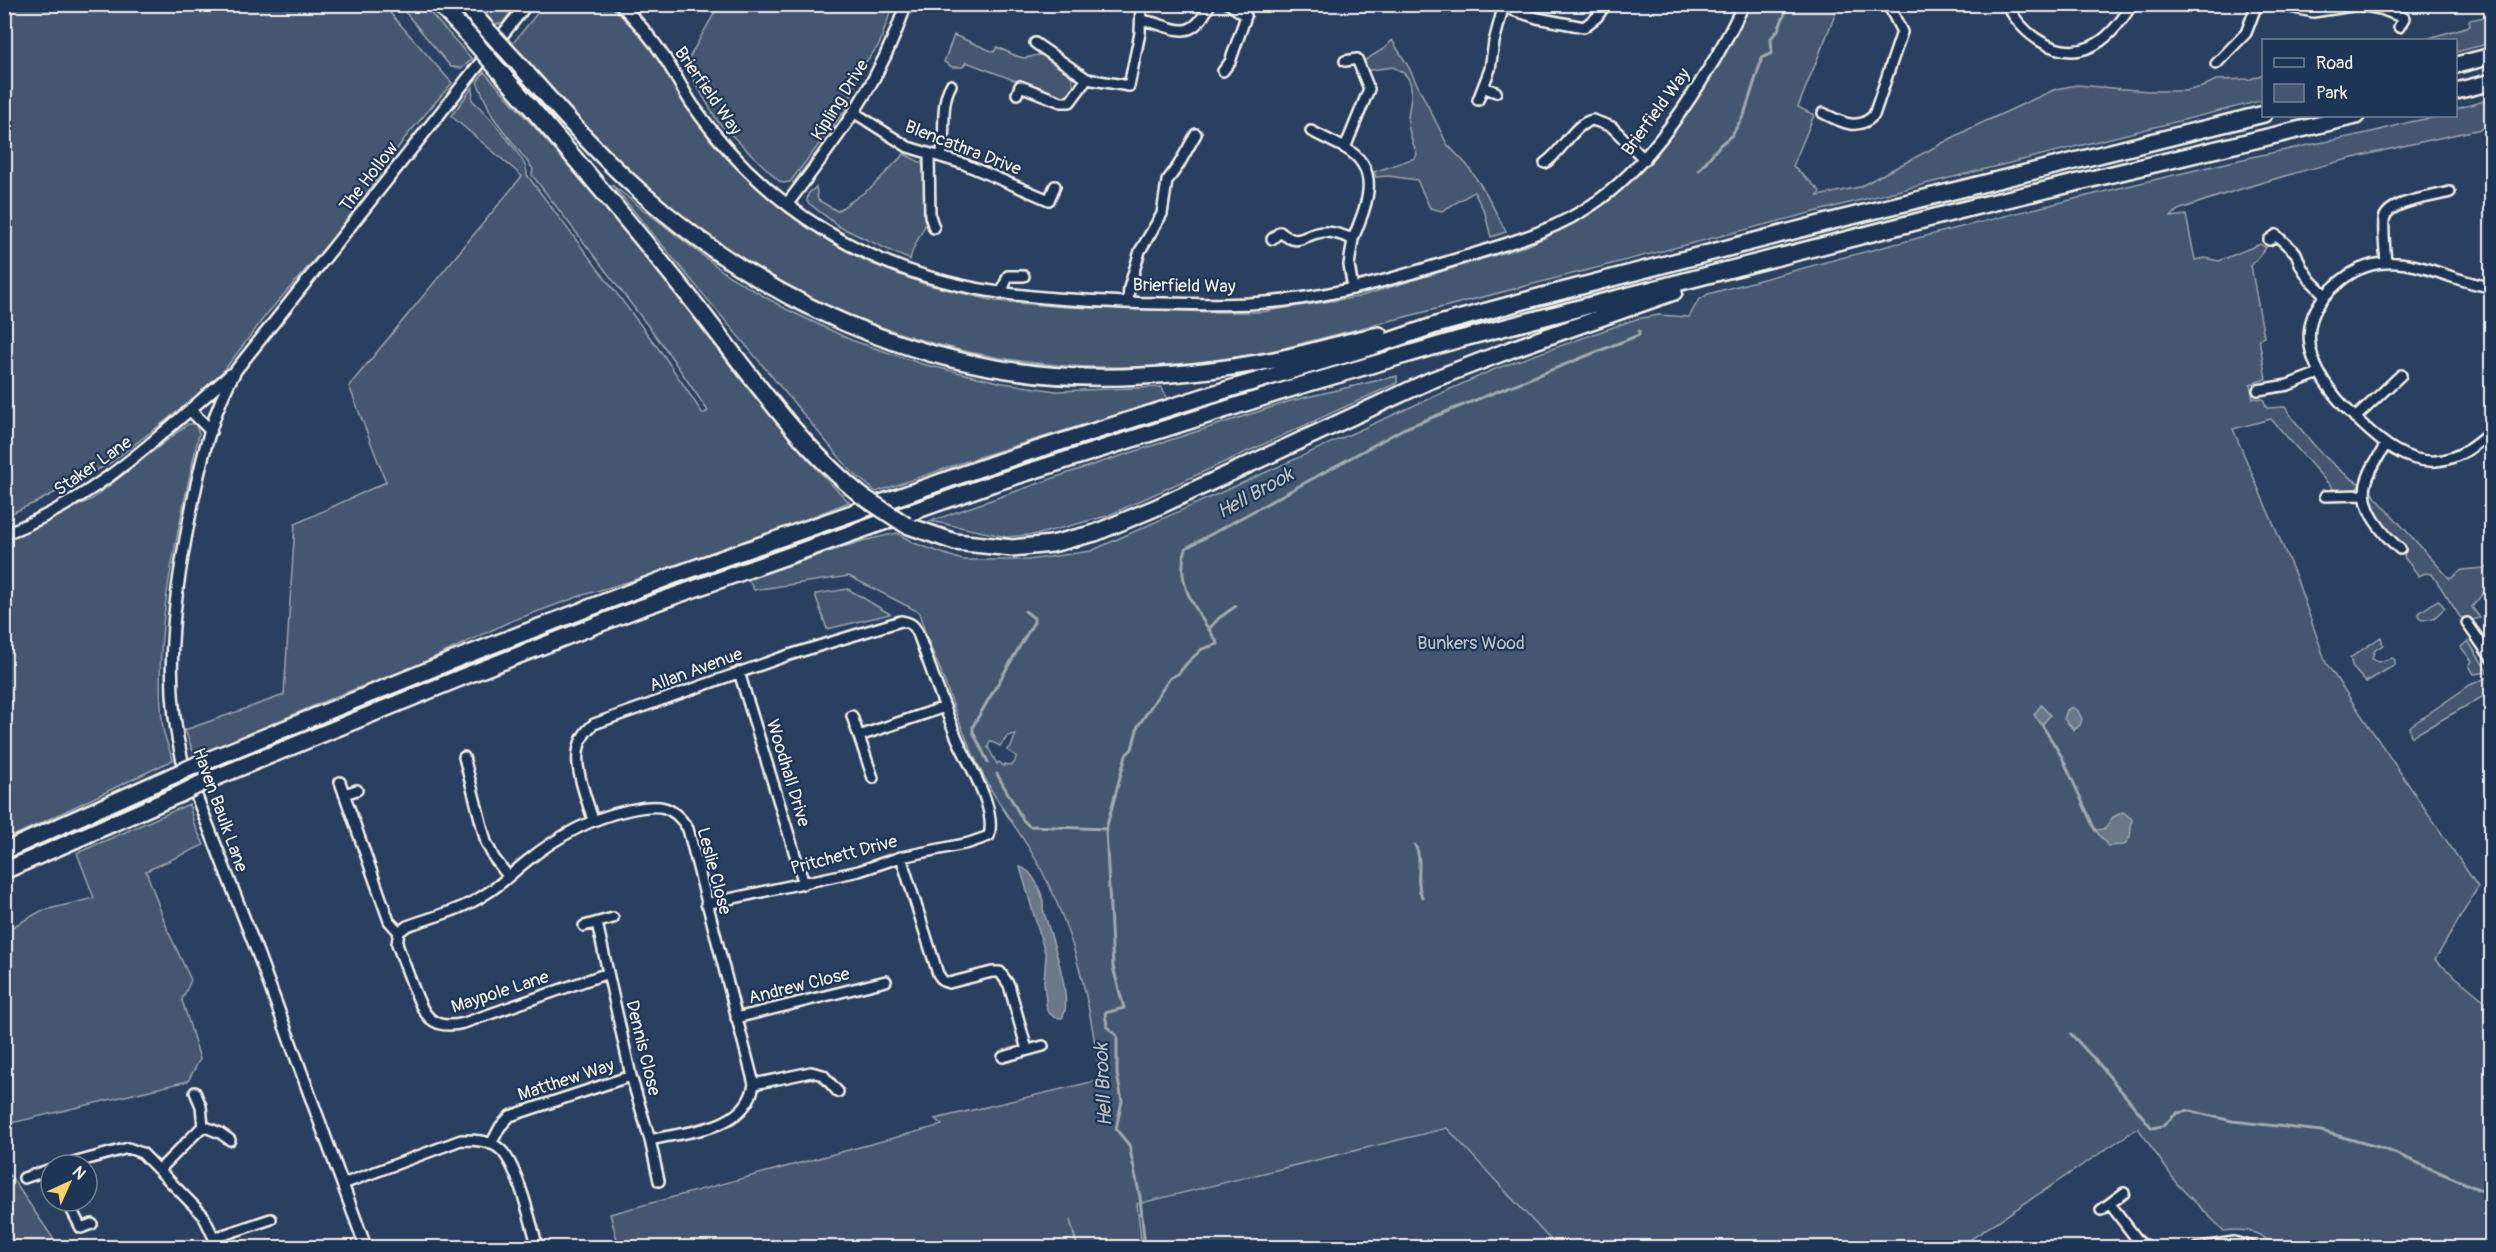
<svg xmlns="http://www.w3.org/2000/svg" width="2496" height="1252" font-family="Pangolin,sans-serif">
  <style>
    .built { fill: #374c69 }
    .green { fill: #445771; stroke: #9ca4ac; stroke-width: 1.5; fill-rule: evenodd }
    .water { fill: #6a788a; stroke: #a1a8b0; stroke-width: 1.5 }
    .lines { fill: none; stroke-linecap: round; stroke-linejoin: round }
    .stream { stroke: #a1a8b0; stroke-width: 3 }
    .minor-casing { stroke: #f4f1e8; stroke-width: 14 }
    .tertiary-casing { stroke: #f4f1e8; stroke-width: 15 }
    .trunk-casing { stroke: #f4f1e8; stroke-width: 20 }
    .minor { stroke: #1d3557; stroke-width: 9 }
    .tertiary { stroke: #1d3557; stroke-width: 10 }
    .trunk { stroke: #1d3557; stroke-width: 15 }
    .trunk-bridge-casing { stroke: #f4f1e8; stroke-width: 20; stroke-linecap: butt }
    .trunk-bridge { stroke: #1d3557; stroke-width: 15 }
    .labels { text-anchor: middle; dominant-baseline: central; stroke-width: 4.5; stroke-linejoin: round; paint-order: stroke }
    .street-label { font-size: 18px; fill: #f4f1e8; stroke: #1d3557 }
    .park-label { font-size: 18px; fill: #bfc3c4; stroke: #1d3557 }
    .water-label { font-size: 20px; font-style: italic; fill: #bdc1c2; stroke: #1d3557 }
  </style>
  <rect width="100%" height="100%" fill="#2a4060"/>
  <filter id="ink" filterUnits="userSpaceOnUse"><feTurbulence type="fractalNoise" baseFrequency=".0167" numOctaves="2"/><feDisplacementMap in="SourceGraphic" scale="12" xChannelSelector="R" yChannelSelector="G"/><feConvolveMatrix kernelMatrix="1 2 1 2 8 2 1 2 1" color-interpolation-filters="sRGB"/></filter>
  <g filter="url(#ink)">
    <path class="built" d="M955,1122l182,82 310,-76 110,119 -938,1 -9,-34z"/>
    <path class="green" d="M5,4l378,1 69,78 -48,56 -56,82 -82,94 -41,54 -31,30 -84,64 -71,38 -34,15z
      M399,5h24l49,54 -10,9 -11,-1z
      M477,5h39l-14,19h-8z
      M544,5h66l35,35 66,101 36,37 39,34 44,30 42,22 52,20 71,17 69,6 151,5h45l98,-15 171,-52 45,-22 51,-36 27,-27 72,-108 25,-47h90l-41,102 16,8 -21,51 27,25 -2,5 41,-9 114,-60 83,-38 21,-4 71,6h37l17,-4 14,-7 35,-1 12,-5 1,26 -399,99 -589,151c-52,10 -104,17 -157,17 -147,2 -296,-46 -415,-134 -72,-53 -131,-120 -192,-185l1,-5z
      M719,5h174l-14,40 -17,22 -16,42 -56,73 -7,1 -4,-2 -61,-59 -33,-57z
      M2491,16v27l-35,9v-12h-34l48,-14 -1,-6z
      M954,35l40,17 3,-5c8,3 18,10 27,11 6,0 9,-3 15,-3 18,2 47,25 28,42h-8l-93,-35 -3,5h-11l-8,-5z
      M1392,40l16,26 39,78 20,21 19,28 20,39 -15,5 -6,-24 -11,-21 -32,19 -12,-3 -13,-28 -29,-4 -12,1 -2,-5 41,-14 2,-4c-4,-10 -9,-22 -9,-33 0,-21 14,-42 -15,-54l-29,4 -2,-9 23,-14z
      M484,72c57,61 112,124 165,189 65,81 125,168 200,241l-141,56 -128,38 -71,26 -93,44 -82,31 -139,60 -10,-27 99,-35 11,-171 91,-42 -37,-96 173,-210 -71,-60 22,-29 -1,13c12,11 58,61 55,75l137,181 39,58 5,-3 -43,-63 -133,-173 1,-6 -40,-52 -16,-35z
      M2491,99v28c-106,22 -210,46 -313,83l-7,7 15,-2 9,45 9,-2 15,3 41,-17 6,4 -15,18 13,71 -5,2 7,40 -16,5 3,14 10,1 4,9 18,-1c20,30 44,59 75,77l-4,6c-8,2 -13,2 -22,0l-63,-71 -38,10 63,148 30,86 152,224 -43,73 56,46v241l-150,1 -2,-3 -5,2h-58c-16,-15 -29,-19 -52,-16l-47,-47 -39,-56 -179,119h-402l-110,-119 -310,76 5,43h-64l-8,-27 7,27h-458l-9,-33 332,-89 -7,-6 165,-39c-9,-73 -24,-144 -58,-209 -14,-28 -33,-51 -49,-78 -22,-38 -37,-79 -52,-121 -8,-19 -17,-39 -22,-60l-70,-36 -95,14 -6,-11 114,-38 35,-8 17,10 48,17h66l63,-9 404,-182 141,-50 23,-4 30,2 9,-16 10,-7c177,-49 356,-94 535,-135 44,-10 89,-18 133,-28 28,-7 50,-15 80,-15v-7zM1016,734l-5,13 -4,3 9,6 -1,6 -4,4 -6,-2 -1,2 -5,-4 -2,2 -9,-17 2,-6 10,5 8,-10z
      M851,107l-56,77 -2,-1z
      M904,154l18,9c4,18 9,43 3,62 -5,13 -13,21 -15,35l-70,-33 -33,-25 1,-8 8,-7 2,13 19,11 35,-24z
      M612,185l117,91 57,33 65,31 71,24 81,19 53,8 105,-4 7,12 -183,56 -109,37 -26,-22z
      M1397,376v7l-290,133 -68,18 -32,3 -76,-16 143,-50 220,-71z
      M188,424h7l4,9c-20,97 -48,196 -36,296 2,10 7,21 10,31l-168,80v-299l87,-42z
      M2370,491l80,88 12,-9 22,-2 7,-5v20l-19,24 8,11 -12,3 -8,-4 -28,-43 -7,-1 -6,3 -15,-19 2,-6 -1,-3 -17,-16 -18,-25z
      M848,589l42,25 -63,15 -12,-35z
      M2438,600l7,8 -11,10 -12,2 -3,-2v-5z
      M2381,637l2,8 -9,6 -2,8 6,3 14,-4 3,2v5l-29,17 -13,-14 -3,-10z
      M2468,641l20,31 -14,2 -5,-8 3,-5 -11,-14z
      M2491,676v16l-80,45 -2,-10 61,-42z
      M189,804l5,20 10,21 -58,26 22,60 23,49 -9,20 18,59 -12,22 -181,43 -2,24v-217l36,-20 53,-13 -17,-45z
      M4,1168h1l54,79h-54z"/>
    <path class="water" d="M2041,705l9,10 -8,10 -8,-10z
      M2072,707l6,4 4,8 -2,6 -6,5 -10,-11 3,-9z
      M2123,812l9,7 -2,18 -6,8 -16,1 -13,-16 10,-1 8,-12z
      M1020,867c13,3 25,29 23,42 6,22 32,92 19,109l-8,-1 -7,-6 -3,-30 2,-25z"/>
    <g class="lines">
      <path class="stream" d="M1699,170l21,-25 12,-10 12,-20 18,-57 10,-5 -1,-15 7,-8 11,-26
        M1209,629l10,-11 17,-12
        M2042,725l20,32 33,73
        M988,762l-15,-30v-6l61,-104v-4l-9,-7
        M997,774l26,46 6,6 77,3 20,-74 6,-6 6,-23 32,-48 9,-5 8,-10 15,-14 16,-5c-18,-31 -45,-58 -32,-96l217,-119 236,-94v-4
        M1106,829l7,138 11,41 -19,5 2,13 10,10v38l5,27 -6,28 13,16 11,52 5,51
        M1415,845c9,17 -1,34 7,52
        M2071,1034l28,30 53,64 11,-2 14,-13 13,-2 42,10 89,10 64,18 107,46"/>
      <g class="minor-casing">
        <path id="minor" d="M1494,4l43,14 47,9 13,-10 9,-13
          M2007,4c13,29 50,57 83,43 19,-8 32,-26 42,-43
          M2276,4l37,8 46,-7 22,4 23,9 -5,9
          M1142,20c33,6 48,26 68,-16
          M1035,43l52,36 42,7 11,-53 1,-29
          M1345,61l12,-2 12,30 -24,59c39,22 20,60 8,91
          M2216,64l30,-31 11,-29
          M1223,71l7,-9 16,-46 -17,-12
          M1483,87l13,5
          M1017,94l3,-8 41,16h9l17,-23
          M1478,100l12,-31 4,-27 10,-38
          M855,113l53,34 56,17 85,36 6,-14
          M1823,113c18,9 35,19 51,2l28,-83 -14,-28
          M1311,131l34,17
          M929,155l1,61 4,12
          M941,156c6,-23 -2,-50 10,-71
          M1545,163c17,-11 29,-40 48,-43l19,7 33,33
          M1272,239l8,-7c21,17 23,1 44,0 10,-1 19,4 29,7l-4,26 4,24
          M2269,240l7,-5 20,18 5,13 9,14 15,15
          M2386,263c-1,-14 -3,-29 -2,-43 2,-19 50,-23 66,-28
          M2492,287c-36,-4 -71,-27 -107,-24 -19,1 -35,9 -49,22 -54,46 -16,101 25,138 21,20 45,40 75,38 23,-2 39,-15 56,-30
          M1001,294l7,-18h16
          M1128,302l1,-14 11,-37 22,-37 5,-33 11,-15 18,-32
          M2258,390l30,-5 31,-12
          M2355,418l46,-43
          M2386,444c-17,29 -31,46 -11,77 8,12 14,19 25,28
          M2325,496l39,-1
          M2467,623l25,36
          M739,672l65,212
          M852,716l21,62
          M859,736l86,-29
          M464,757l22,85 8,16 14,18
          M340,782l49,139 10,11
          M344,794l13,-4
          M593,820c-9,-31 -30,-72 1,-96l192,-68 115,-35c13,2 15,7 19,18 12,33 23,65 36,97 11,27 41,70 33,100l-20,7 -68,14 -42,14 -153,33
          M901,857l37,117 5,7 6,2 43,-11h8l9,13 18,65
          M597,923l34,153 19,64 9,41
          M584,926l29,-8
          M399,932l8,-6c25,-9 55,-16 77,-31 16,-9 29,-23 43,-34 31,-25 64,-43 102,-51 28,-6 43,-7 59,19l66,255c-7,46 -66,47 -104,56
          M399,932l-2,12c5,13 10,27 15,40 11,28 17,48 52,39l144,-50
          M736,1018l150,-37
          M1003,1057l40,-11
          M754,1084l57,-12 12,3 15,17
          M203,1126l17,7 10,7
          M491,1144l9,-17 10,-11 121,-40
          M66,1165l62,-17 14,5 61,62 11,23 2,10
          M160,1169l43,-43 -2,-20 -6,-14
          M24,1178l27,-9
          M343,1184l118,-44c13,0 30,0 40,10 17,16 30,74 37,98
          M67,1201l14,27 11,-4
          M2110,1204l29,38 10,6
          M2101,1210l23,-17
          M214,1238l57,-19
          M2197,1248l37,-6 21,6"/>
      </g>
      <g class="tertiary-casing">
        <path id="tertiary" d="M620,4c17,17 32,34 44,53 10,15 18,32 28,47 35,50 80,94 132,126 103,64 199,68 315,73 55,1 110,4 164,-5 54,-8 106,-24 158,-40 49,-15 97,-28 138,-58 58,-42 114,-131 145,-196
          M787,204c50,-65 93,-120 119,-200
          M190,410l21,21
          M4,534c90,-33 155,-98 227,-160
          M366,1248l-108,-294 -76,-195c-21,-85 -6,-178 12,-263 9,-43 20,-88 42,-126l291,-366"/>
      </g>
      <g class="trunk-casing">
        <path id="trunk" d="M439,4l31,33
          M465,4l17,20
          M515,60c41,46 81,93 128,134 137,121 314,194 500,182 44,-2 88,-8 131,-16 35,-7 69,-18 105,-25
          M2456,65l36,-9
          M502,74c66,76 131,152 193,230 52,66 101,139 167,192
          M2456,91l36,-9
          M906,525l49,17 57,6 40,-4 43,-11 60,-25 274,-127 86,-33 159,-56
          M196,765l260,-106 216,-83 326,-114 214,-68 159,-47 65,-22 99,-27 293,-76 436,-108
          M202,783l263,-107 175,-68 354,-125 305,-97 161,-47 131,-34 383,-98 382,-91
          M4,851l170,-76
          M4,871l176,-77"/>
      </g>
      <use href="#minor" class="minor"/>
      <use href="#tertiary" class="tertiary"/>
      <use href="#trunk" class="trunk"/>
      <g class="trunk-bridge-casing">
        <path id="trunk-bridge" d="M482,24l33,36
          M470,37l32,37
          M862,496l44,29
          M174,775l22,-10
          M180,794l22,-11"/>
      </g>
      <use href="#trunk-bridge" class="trunk-bridge"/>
    </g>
  </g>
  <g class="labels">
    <g class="street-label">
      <text transform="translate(708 91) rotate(55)">Brierfield Way</text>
      <text transform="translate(840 100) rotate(-58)">Kipling Drive</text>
      <text transform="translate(1656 112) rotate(-54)">Brierfield Way</text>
      <text transform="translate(963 148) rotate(21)">Blencathra Drive</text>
      <text transform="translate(369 177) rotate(-52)">The Hollow</text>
      <text transform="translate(1184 286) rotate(1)">Brierfield Way</text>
      <text transform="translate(93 466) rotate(-35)">Staker Lane</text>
      <text transform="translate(696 670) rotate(-20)">Allan Avenue</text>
      <text transform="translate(788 773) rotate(73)">Woodhall Drive</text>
      <text transform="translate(220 810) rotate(70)">Haven Baulk Lane</text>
      <text transform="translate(844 855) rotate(-15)">Pritchett Drive</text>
      <text transform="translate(714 871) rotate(75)">Leslie Close</text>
      <text transform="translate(799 986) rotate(-14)">Andrew Close</text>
      <text transform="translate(500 992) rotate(-18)">Maypole Lane</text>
      <text transform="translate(643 1048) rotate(76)">Dennis Close</text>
      <text transform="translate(566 1080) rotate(-18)">Matthew Way</text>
    </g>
    <g class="park-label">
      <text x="1471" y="643">Bunkers Wood</text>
    </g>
    <g class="water-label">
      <text transform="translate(1255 493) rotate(-29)">Hell Brook</text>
      <text transform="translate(1103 1085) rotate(-93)">Hell Brook</text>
    </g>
  </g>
  <rect width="2496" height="1252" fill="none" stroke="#1d3557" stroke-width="24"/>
  <rect x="12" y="12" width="2472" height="1228" fill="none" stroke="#f4f1e8" stroke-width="2" filter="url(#ink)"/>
  <rect x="2262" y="39" width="195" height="78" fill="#1d3557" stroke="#738091" stroke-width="1.5"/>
  <rect x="2274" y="58" width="30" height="9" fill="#1d3557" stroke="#738091" stroke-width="1.5"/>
  <text x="2316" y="69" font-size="18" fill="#f4f1e8">Road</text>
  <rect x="2274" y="84" width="30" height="18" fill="#445771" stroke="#738091" stroke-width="1.5"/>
  <text x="2316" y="99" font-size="18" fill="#f4f1e8">Park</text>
  <g transform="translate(69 1183) rotate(45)"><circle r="28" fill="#1d3557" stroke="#738091" stroke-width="1.5"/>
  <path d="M0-4.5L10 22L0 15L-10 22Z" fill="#ffd166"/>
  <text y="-9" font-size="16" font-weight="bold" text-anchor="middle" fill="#f4f1e8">N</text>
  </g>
</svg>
